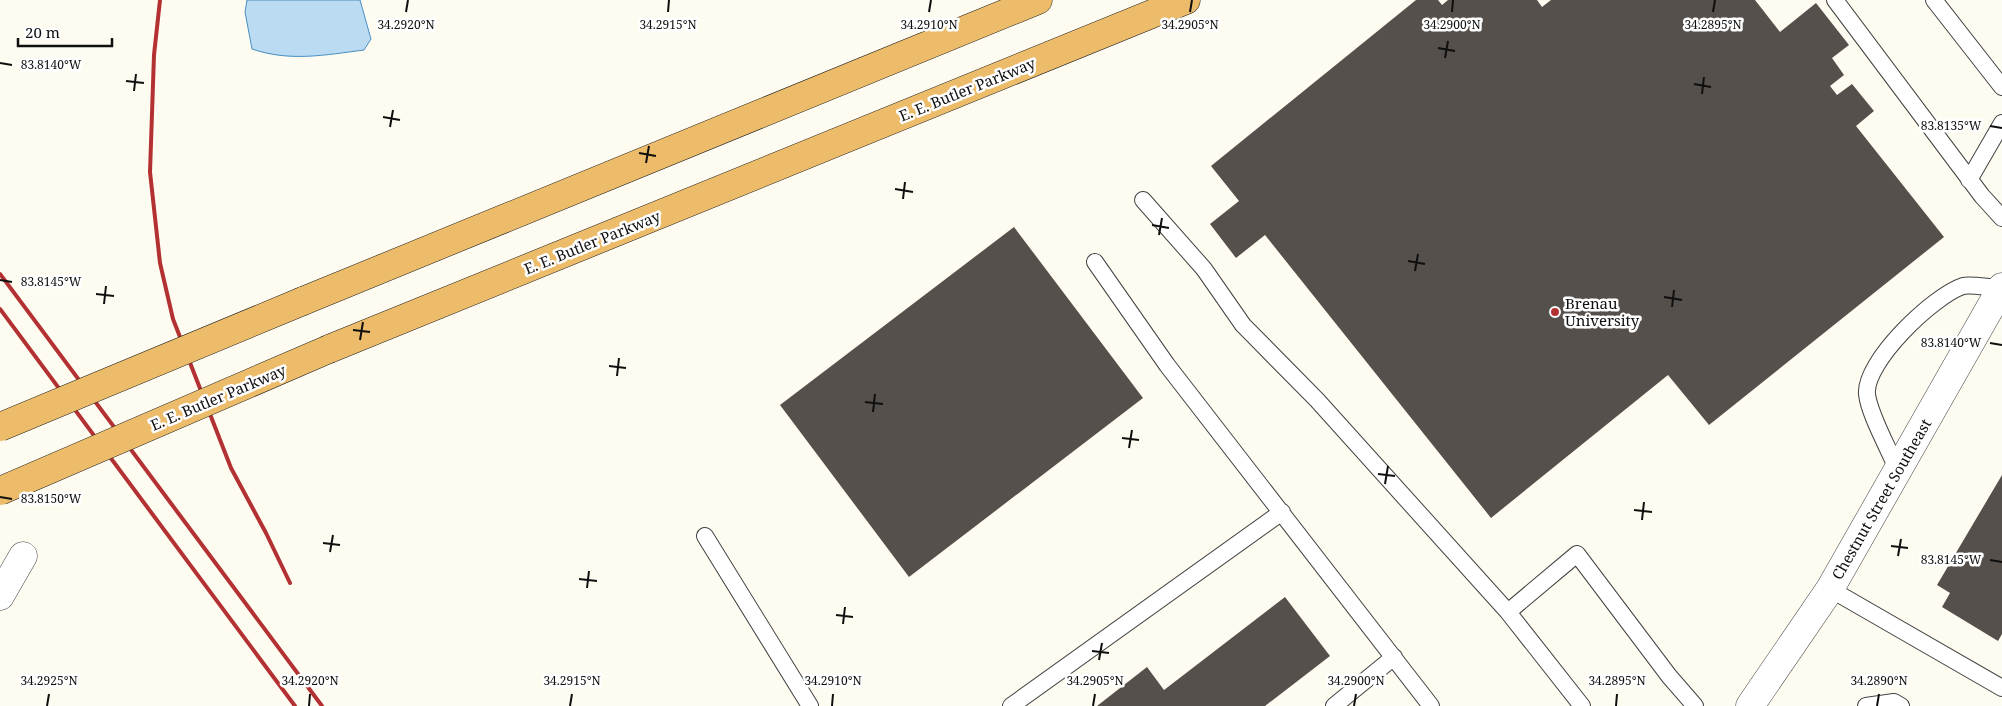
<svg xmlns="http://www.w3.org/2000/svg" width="2002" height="706" font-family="'Noto Serif',serif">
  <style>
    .water { fill: #badbf1; stroke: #468ec3 }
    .building { fill: #56504c }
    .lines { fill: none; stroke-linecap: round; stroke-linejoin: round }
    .service-casing { stroke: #424242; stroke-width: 18 }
    .minor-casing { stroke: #424242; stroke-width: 29 }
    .trunk-casing { stroke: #202020; stroke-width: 29 }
    .service { stroke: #fff; stroke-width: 16 }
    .minor { stroke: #fff; stroke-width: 28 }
    .trunk { stroke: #ecbc6a; stroke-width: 28 }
    .rail { stroke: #b43133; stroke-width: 4 }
    .trunk-bridge-casing { stroke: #202020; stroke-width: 29; stroke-linecap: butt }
    .trunk-bridge { stroke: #ecbc6a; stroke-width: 28 }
    .ticks { fill: none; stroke: #0f0f0f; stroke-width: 2 }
    .poi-dot { fill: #b43133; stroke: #fff; stroke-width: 2 }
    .labels { text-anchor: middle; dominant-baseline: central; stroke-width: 5; stroke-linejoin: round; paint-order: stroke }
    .street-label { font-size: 15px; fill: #0f0f0f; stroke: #fff }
    .poi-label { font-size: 15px; fill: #0f0f0f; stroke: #fff; text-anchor: start }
    .ticks-label { font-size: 12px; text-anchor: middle; fill: #0f0f0f; stroke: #fff; stroke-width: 5; stroke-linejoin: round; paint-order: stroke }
  </style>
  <rect width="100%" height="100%" fill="#fefcf1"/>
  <path class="water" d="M247,0h113l11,39 -7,11c-39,5 -74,12 -112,-1l-7,-37z"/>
  <path class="building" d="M1416,0h22l4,5 6,-5h89l5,7 9,-7h204l25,32 36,-29 33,42 -17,13 12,17 -14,11 7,9 15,-11 22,27 -18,15 88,111 -235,188 -41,-50 -177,143 -226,-283 -29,23 -26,-34 29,-23 -28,-35z
    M1014,227l129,171 -234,179 -129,-172z
    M2002,475v159l-4,7 -56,-34 8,-14 -13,-8z
    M1285,597l45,59 -65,50h-168l50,-39 17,23z"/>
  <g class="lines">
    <g class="service-casing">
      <path id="service" d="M1835,0l147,196 20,22
        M1934,0l68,87
        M1969,180l33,-57
        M1143,200l61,69 39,56 74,75 191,212
        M1095,262l72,103 264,341
        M1897,469c-8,-20 -28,-55 -30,-75 -3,-32 66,-98 96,-108 8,-2 28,2 38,2
        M705,536l105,170
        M1830,589l172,99
        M1011,706l271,-194
        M1334,706l60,-49
        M1582,706l-74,-94 69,-58 92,122 26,30
        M1866,706l28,-4 7,4"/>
    </g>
    <g class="minor-casing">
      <path id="minor" d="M0,596l23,-40
        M1750,706l80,-117 172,-302"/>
    </g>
    <g class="trunk-casing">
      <path id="trunk" d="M303,301l735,-301
        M329,349l857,-349"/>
    </g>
    <use href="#service" class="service"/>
    <use href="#minor" class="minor"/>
    <use href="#trunk" class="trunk"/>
    <path class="rail" d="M160,0l-6,55 -4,117 10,91 13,56 58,149 35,65 24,50
      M0,274l322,432
      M0,309l295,397"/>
    <g class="trunk-bridge-casing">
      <path id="trunk-bridge" d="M0,427l303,-126
        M0,491l329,-142"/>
    </g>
    <use href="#trunk-bridge" class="trunk-bridge"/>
  </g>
  <path class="ticks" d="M406,12l2,-12M668,12l1,-12M929,12l2,-12M1190,12l2,-12M1452,12l1,-12M1713,12l2,-12M1438,48l17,3M1445,58l3,-17M0,63l12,2M126,81l18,2M1694,84l17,3M134,91l2,-17M1702,94l2,-17M383,117l17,3M1990,126l12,2M390,127l3,-17M639,153l17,3M646,163l3,-17M895,189l18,3M903,199l2,-17M1152,225l17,3M1159,235l3,-17M1408,261l17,3M1415,271l3,-17M0,280l12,2M96,294l18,2M1664,297l18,3M104,304l2,-18M1672,307l2,-17M353,330l17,2M360,340l3,-18M1990,343l12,2M609,366l17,2M617,376l2,-18M865,402l18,2M873,412l2,-18M1122,438l17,2M1129,448l3,-18M1378,474l17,2M1385,484l3,-18M0,497l12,2M1634,510l18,2M1642,520l2,-18M323,543l17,2M1891,546l17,2M330,552l3,-17M1898,556l3,-17M1990,560l12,2M579,579l18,2M587,588l2,-17M836,615l17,2M843,624l2,-17M1092,651l17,2M1099,660l3,-17M47,706l2,-12M309,706l1,-12M570,706l2,-12M832,706l1,-12M1093,706l2,-12M1354,706l2,-12M1616,706l1,-12M1877,706l2,-12"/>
  <circle class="poi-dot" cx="1555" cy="312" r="5"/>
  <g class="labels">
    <g class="street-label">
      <text transform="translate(967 89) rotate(-22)">E. E. Butler Parkway</text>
      <text transform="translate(592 242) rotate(-22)">E. E. Butler Parkway</text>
      <text transform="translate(218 397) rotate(-23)">E. E. Butler Parkway</text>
      <text transform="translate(1881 499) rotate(-60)">Chestnut Street Southeast</text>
    </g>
    <g class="poi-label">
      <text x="1565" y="303">Brenau<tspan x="1565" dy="17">University</tspan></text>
    </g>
  </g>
  <g class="ticks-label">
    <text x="406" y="29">34.2920°N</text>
    <text x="668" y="29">34.2915°N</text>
    <text x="929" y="29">34.2910°N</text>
    <text x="1190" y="29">34.2905°N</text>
    <text x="1452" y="29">34.2900°N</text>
    <text x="1713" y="29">34.2895°N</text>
    <text x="51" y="69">83.8140°W</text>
    <text x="1951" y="130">83.8135°W</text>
    <text x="51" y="286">83.8145°W</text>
    <text x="1951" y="347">83.8140°W</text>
    <text x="51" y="503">83.8150°W</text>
    <text x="1951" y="564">83.8145°W</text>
    <text x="49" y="685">34.2925°N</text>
    <text x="310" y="685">34.2920°N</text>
    <text x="572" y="685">34.2915°N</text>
    <text x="833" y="685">34.2910°N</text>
    <text x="1095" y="685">34.2905°N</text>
    <text x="1356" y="685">34.2900°N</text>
    <text x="1617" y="685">34.2895°N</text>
    <text x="1879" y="685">34.2890°N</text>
  </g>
  <path d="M18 38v8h94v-8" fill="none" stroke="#0f0f0f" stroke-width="2.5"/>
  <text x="25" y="38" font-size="15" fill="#0f0f0f" stroke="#ffffff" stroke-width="4" paint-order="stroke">20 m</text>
</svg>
